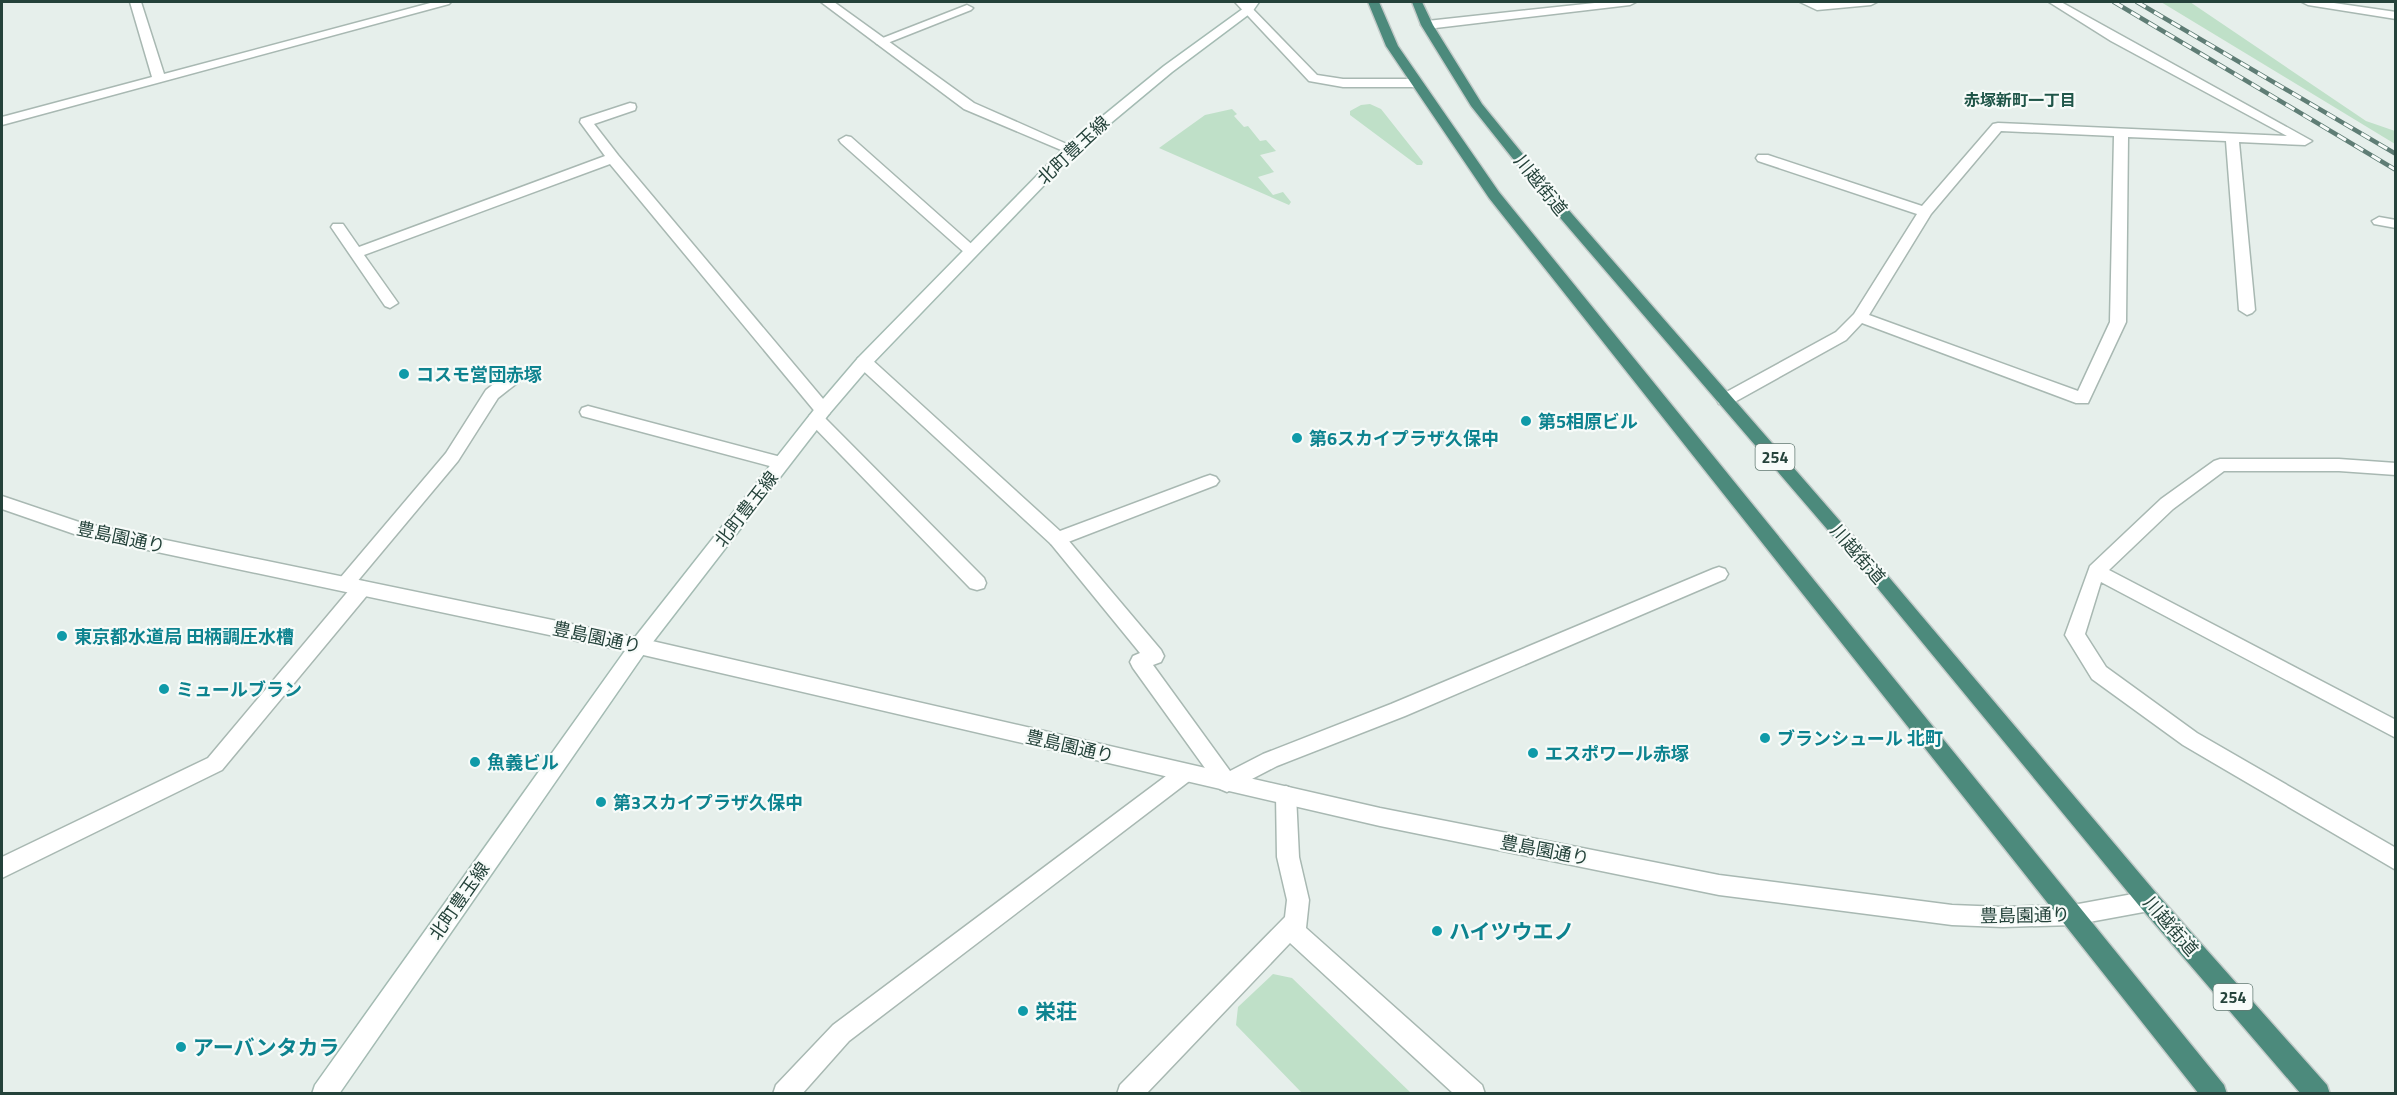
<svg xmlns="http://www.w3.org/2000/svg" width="2397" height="1095" font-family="'Titillium Web','Noto Sans JP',sans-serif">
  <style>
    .green { fill: #bfe0c8 }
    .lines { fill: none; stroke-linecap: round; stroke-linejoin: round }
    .service-casing { stroke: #a8b8b2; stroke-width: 3 }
    .minor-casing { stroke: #a8b8b2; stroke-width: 3 }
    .tertiary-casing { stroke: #a8b8b2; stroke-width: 3 }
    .secondary-casing { stroke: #a4bbb3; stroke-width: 3 }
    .trunk-casing { stroke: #c2cac8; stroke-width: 3 }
    .service { fill: #fff; fill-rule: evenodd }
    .minor { fill: #fff; fill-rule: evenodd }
    .tertiary { fill: #fff; fill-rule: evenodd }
    .secondary { fill: #fff; fill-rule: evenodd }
    .trunk { fill: #4c8a7c; fill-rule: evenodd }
    .rail-casing { stroke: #5f7d75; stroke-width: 4.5 }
    .rail { stroke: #f7fbf9; stroke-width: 3; stroke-dasharray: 10; stroke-linecap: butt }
    .culture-dot { fill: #0f9aa8; stroke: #f7fbf9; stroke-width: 2 }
    .labels { text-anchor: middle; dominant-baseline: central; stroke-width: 4.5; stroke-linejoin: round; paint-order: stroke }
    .far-neighbourhood-label { font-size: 16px; font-weight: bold; fill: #1f5548; stroke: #f7fbf9 }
    .shield { fill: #f7fbf9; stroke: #637a73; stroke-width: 1.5 }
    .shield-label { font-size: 16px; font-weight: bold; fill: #24423a }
    .street-label { font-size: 18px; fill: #24423a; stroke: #f7fbf9 }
    .culture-label { font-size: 18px; font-weight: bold; fill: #0d838f; stroke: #f7fbf9; text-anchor: start }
    .near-culture-label { font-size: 21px; font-weight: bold; fill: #0d838f; stroke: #f7fbf9; text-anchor: start }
  </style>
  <rect width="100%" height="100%" fill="#e6efeb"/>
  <path class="green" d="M2161,2h29l176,119 29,10v13z
    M1370,104l11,5 42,53 -1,3h-5l-67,-50v-4l11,-6z
    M1232,109l5,5 -3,2 10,11 4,-1 12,15 6,-1 10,11 -16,4 14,17 -16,5 15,18 10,-3 8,10 -2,3 -130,-57 46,-33z
    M1273,974l19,4 119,115h-109l-66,-68 2,-18z"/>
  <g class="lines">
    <g class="service-casing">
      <path id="service" d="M2049,2h12l251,139 -7,4 -66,-3 16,168 -3,3 -5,2 -8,-5 -13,-169 -98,-4 -2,185 -38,81h-12l-214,-80 -16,17 -115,64h-12l-2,-4 2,-4 117,-64 18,-18 63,-100 -159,-53 -2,-3 2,-3h10l154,51 71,-82 5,-1 289,13 -176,-95zM2001,131l113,5 -4,186 -32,69 -209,-76 62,-101z
        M967,5l6,3 -2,2 -86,34h-8l-2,-3z
        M630,103l5,1 1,3 -1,3 -41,14 24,31 211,251 2,4 -2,4 -7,1 162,163 2,5 -2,5 -7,2 -7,-2 -160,-165 -2,-4 2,-4 7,-1 -207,-250 -246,91 34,48 -8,5 -5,-2 -54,-79 2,-3h10l16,23 246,-91 -25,-34 1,-3z
        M846,136l5,1 125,111 2,3 -2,3h-10l-125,-111 -2,-3z
        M2379,217l17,3v8l-22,-4 -2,-3z
        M515,371l6,1 2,4 -2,4 -23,18 -40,63 -102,122 6,-2 7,2 2,5 -2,5 -147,177 -220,108v-21l206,-99 142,-169 -6,2 -7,-2 -2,-5 111,-131 40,-63 23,-18z
        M588,406l193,51 6,2 2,4 -2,4 -6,2 -199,-53 -2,-4 2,-4z
        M2220,459h119l57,4v12l-57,-4h-115l-51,38 -64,61 287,150v18l-295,-156 -16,52 21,33 91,66 199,115v22l-213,-125 -91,-66 -27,-44 25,-69 71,-67 53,-38z
        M1057,532l6,2 98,116 3,6 -3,6 -8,3 77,106 33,-17 128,-50 322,-135 6,-2 6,2 3,5 -3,5 -320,137 -128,50 -50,26 -7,-3 -87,-121 -3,-6 3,-6 7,-3 -89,-109 -3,-5 3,-5z
        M1185,764l7,3 3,6 -3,6 -343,262 -47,53h-29l3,-9 57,-60 345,-258z"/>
    </g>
    <g class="minor-casing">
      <path id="minor" d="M130,2h11l23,72 270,-72h17l-2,2 -447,121v-8l150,-40z
        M821,2h13l140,101 104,46 -7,4 -5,-1 -102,-43z
        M1235,2h11l71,73 26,4h72l6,4 -6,4h-72l-34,-6z
        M1604,2h32l-6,3 -203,24 -6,-4 6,-4z
        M1800,2h77l-6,3 -54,5z
        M2302,2h25l69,10v7l-88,-14z
        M864,357l6,1 190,173 144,-54 6,-2 6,2 3,4 -3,4 -153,59 -6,2 -6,-2 -193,-178 -2,-4 2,-4z
        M1286,786l7,3 3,6 3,62 10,43 -3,28 176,157 3,9h-31l-164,-151 -144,151h-29l3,-9 165,-168 2,-17 -10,-43 -1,-62 3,-6z"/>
    </g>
    <g class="tertiary-casing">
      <path id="tertiary" d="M2,496l77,26 560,116 741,170 339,67 233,30 51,2 70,-2 76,-14 8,3 3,7 -3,7 -8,3 -76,14 -70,2 -51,-2 -233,-30 -339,-69 -741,-172 -562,-119 -75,-26z"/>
    </g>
    <g class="secondary-casing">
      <path id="secondary" d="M1248,2h11l-7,10 -80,60 -96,80 -206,214 -41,48 -183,237 -307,443h-27l3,-9 317,-444 185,-235 41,-48 208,-212 98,-80 80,-58z"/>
    </g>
    <g class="trunk-casing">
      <path id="trunk" d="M1368,2h11l19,44 101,146 725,893 3,9h-28l-710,-896 -103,-152z
        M1412,2h10l11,23 49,79 84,103 321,368 270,319 170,191 3,9h-29l-160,-186 -266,-323 -319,-372 -85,-107 -50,-81z"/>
    </g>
    <use href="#service" class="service"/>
    <use href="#minor" class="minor"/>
    <use href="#tertiary" class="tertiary"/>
    <use href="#secondary" class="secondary"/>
    <use href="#trunk" class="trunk"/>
    <g class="rail-casing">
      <path id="rail" d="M2114,2l282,168
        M2137,2l259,152"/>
    </g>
    <use href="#rail" class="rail"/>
  </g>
  <g class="culture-dot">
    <circle cx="404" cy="374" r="6"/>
    <circle cx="1526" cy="421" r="6"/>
    <circle cx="1297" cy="438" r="6"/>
    <circle cx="62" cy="636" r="6"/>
    <circle cx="164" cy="689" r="6"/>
    <circle cx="1765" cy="738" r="6"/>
    <circle cx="1533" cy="753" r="6"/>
    <circle cx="475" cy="762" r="6"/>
    <circle cx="601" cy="802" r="6"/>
    <circle cx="1437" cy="931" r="6"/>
    <circle cx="1023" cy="1011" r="6"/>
    <circle cx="181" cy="1047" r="6"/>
  </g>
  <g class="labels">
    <g class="far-neighbourhood-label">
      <text x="2020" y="100">赤塚新町一丁目</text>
    </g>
    <g class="shield">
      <rect x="1755.5" y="444" width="39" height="26" rx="4.5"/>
      <rect x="2213.5" y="984" width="39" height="26" rx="4.5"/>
    </g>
    <g class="shield-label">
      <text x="1775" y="457">254</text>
      <text x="2233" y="997">254</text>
    </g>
    <g class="street-label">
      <text transform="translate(1073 150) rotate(-43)">北町豊玉線</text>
      <text transform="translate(1541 185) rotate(51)">川越街道</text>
      <text transform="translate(746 509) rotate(-52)">北町豊玉線</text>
      <text transform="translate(121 537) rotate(12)">豊島園通り</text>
      <text transform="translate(1858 554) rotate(49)">川越街道</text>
      <text transform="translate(597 637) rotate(12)">豊島園通り</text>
      <text transform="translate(1070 746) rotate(13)">豊島園通り</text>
      <text transform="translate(1545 850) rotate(11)">豊島園通り</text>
      <text transform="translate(459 901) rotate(-55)">北町豊玉線</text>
      <text transform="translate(2025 915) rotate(-1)">豊島園通り</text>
      <text transform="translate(2171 926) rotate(49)">川越街道</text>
    </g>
    <g class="culture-label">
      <text x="416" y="374">コスモ営団赤塚</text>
      <text x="1538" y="421">第5相原ビル</text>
      <text x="1309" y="438">第6スカイプラザ久保中</text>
      <text x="74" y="636">東京都水道局 田柄調圧水槽</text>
      <text x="176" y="689">ミュールブラン</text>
      <text x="1777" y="738">ブランシュール 北町</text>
      <text x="1545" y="753">エスポワール赤塚</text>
      <text x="487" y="762">魚義ビル</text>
      <text x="613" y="802">第3スカイプラザ久保中</text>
    </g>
    <g class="near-culture-label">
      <text x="1449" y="931">ハイツウエノ</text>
      <text x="1035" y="1011">栄荘</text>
      <text x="193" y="1047">アーバンタカラ</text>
    </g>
  </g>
  <rect width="2397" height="1095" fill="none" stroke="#24423a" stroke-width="6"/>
</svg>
